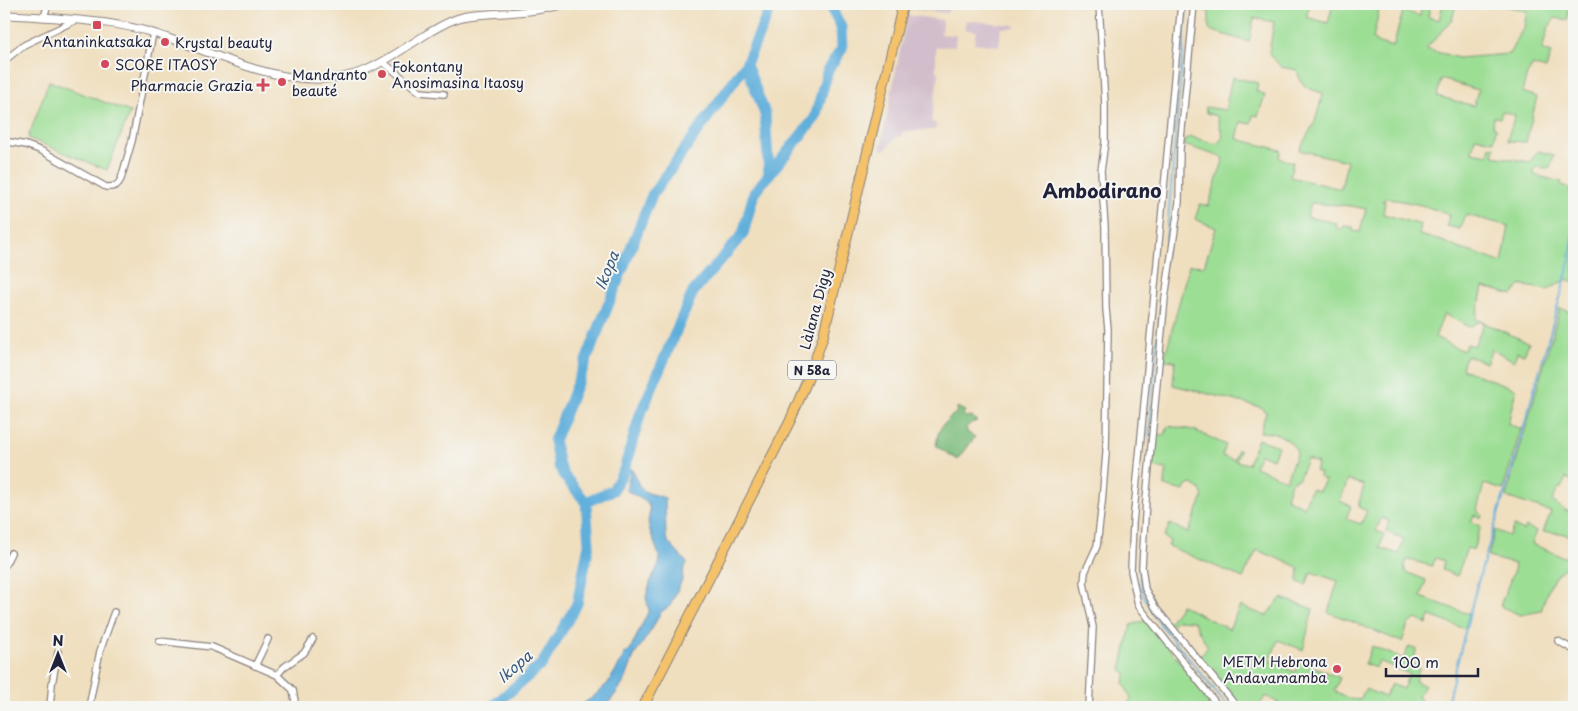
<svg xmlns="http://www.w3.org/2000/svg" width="1578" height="711" font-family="'Playpen Sans',sans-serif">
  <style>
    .industrial { fill: #d1bdcb }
    .green { fill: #9dde95; stroke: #608068; fill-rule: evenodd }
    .forest { fill: #7ebd7e; stroke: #50705c }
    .water { fill: #61afdb; stroke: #42688b }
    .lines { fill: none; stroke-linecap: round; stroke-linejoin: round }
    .stream { stroke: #61afdb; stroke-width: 2 }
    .river { stroke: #61afdb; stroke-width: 11 }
    .minor-casing { stroke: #89807d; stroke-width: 8 }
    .tertiary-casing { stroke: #89807d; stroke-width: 9 }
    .primary-casing { stroke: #89807d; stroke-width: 11 }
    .minor { stroke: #fff; stroke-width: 5.5 }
    .tertiary { stroke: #fff; stroke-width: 7 }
    .primary { stroke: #f4c26a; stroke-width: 9 }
    .poi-dot { fill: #d1495b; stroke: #f6f6f2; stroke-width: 2 }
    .labels { text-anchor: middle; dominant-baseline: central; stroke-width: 4; stroke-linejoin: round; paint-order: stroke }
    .shield { fill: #f6f6f2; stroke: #626272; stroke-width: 1 }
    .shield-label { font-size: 12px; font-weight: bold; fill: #22223b }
    .poi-label { font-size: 14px; fill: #22223b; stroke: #f6f6f2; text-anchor: start }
    .street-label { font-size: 14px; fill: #22223b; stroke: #f6f6f2 }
    .water-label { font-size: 15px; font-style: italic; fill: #3b5a7b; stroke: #f6f6f2 }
    .district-label { font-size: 19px; font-weight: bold; fill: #22223b; stroke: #f6f6f2 }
  </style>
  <rect width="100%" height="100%" fill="#f6f6f2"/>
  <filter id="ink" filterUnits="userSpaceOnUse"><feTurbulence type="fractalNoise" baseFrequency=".02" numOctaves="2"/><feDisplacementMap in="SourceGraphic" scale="10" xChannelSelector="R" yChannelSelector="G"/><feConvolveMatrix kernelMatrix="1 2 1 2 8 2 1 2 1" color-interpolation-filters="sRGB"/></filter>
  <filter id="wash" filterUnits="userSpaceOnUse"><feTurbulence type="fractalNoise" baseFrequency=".0096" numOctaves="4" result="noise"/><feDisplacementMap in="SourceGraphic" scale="20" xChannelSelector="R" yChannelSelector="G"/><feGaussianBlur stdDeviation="1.12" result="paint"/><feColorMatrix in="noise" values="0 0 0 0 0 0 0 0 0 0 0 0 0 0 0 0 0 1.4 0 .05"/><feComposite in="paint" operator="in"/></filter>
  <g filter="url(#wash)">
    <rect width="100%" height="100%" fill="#f0dfbf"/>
    <path class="industrial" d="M909,4h42l-4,9 -39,-4z
      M907,15l35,5 -1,14 15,1 -1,11 -19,1v24l3,1 -8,49 6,4 -2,5 -31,1 -4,5 -3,1 -12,13h-5z
      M966,20l49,5v3h-14l-2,18 -25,-3 2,-12 -12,-2z"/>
    <path class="green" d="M1197,4h113l-4,13 22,6 5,-19h40l7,1 -7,34 6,4 14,4 10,-36 17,5 2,-12h6l2,2 -2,11 11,3 4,-16h13l-4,16 -26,29 32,9 51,-4 15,-27 3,-16 -30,-7h68l1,5 3,1 -2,10 -12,-2 -7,10 -6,22 9,3 -5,16 -13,-4 -6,9 -5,18 15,5 -11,45 -18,-1v-4l7,-22 -13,-4 -2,7 -6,-1 -1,9 3,2 -2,13 -19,-4 -3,15 16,3 2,-9 5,1 -2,9 37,6 8,-11 16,4 -4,13 -15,-1 -1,8 28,7 -1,3 9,3v5l4,1v88l-8,-3 -1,3h-4l-13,8 -28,-5 -7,10 -30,-8 -7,32 53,24 -5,11 -7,-2 -3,9 -22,-12 -6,14 -20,-8 -4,14 54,20 -8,35 13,5 -18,61 -19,-6 -7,26 5,6 -1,2 -7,-3 -3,7 10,4 -8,24 -6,-2 -10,28 -15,-6 2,-9 -8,-3 -4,8 -23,-6 -3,1 -2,6 2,5 20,8 -5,17 48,17 -4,15 -35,-13 -3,8 -11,-5 -8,5 -6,18 -74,-30 10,-31 -27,-9 -5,13 -8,-3 1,-14 -10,-5 -32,-13 -14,28 -75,-32 2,-5 -6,-4 6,-13 18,9 15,-36 -3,-8 -8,-5 -6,2 -2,5 -20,-5 3,-17 -15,-2 2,-33 11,1 3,-9 26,4 32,15 -4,11 12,4 4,-10 2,1 -4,10 12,3 10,-25 20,7 -5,13 -13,-5 -5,13 31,13 11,-28c-9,-16 -19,-19 -37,-20l6,-20 -6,-5 -87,-22 2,-24 -11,-1 25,-95 15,1 12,-38 -21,-9 5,-15 8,2 16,-48 -40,-13 1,-6 6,-2 26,7 6,-7 -6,-21 -11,-3 -1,-6 20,3 7,-33 26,6 -2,8 9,4 -7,21 -5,-1 -2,9 -10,-2 -4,17 44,11 -2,8 14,4 -3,15 51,12 6,-28 -48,-11 16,-28 8,-29c-17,-5 -21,-5 -26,-23l-16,-3 -12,-14 5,-31 -20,-4 -5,24 -40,-12v-19l-12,-1zM1441,79l37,11 -4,16 -37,-10zM1386,198l35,7 28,9 -2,12 13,3 6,-14 43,11 -7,37 -27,-10 -15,-4 -18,-8 -23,-6 2,-10 -38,-11 2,-13h-3zM1311,203l40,3 15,3 -6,23 -7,-1v-4l-9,-1 -2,3 -6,-1 1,-5 -30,-6zM1444,314l25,13 11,-6 4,2 -10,23 -7,-2 -4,7 -28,-14zM1307,459l11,4 -3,8 5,2 -1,4 6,3 -6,11 -8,-2 -7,18 -18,-9 5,-16 8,-4zM1348,480l16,5 -6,22 9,4 -6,13 -15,-5 5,-13 -11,-5zM1381,518l8,3 -3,11 18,7 -5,15 -19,-6 4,-14 -8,-3z
      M49,81l81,31 -23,58 -79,-32z
      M1560,308l14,5v25l-2,9 2,1v134l-8,-4 -5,10 -3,1 -6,12 13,9 9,3v25l-13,-5 -18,-1 8,-20 -45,-15z
      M1514,526l10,5 2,-4 11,4 -5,13 34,14 8,-20v31h-1l-6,-3c-18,13 -19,25 -26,45l-21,4 -20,-9 14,-36 1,-6 -27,-7 7,-27 14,6z
      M1281,598l32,11 -10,41 -25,-10 -8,21 25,11 6,-11 39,17 -6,13 16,8 10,1 5,-11 20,8 6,-13 12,5 6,-15 -30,-13 -3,7 -11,-4 7,-18 31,13 6,-13 8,3 -6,14 7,3 1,4 -4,11 10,5 -7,9 3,6 -2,6h-14l-8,-4c-11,5 -18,5 -29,1l-2,3h-81l-19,-11 -8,11h-18l-41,-49 9,-11 -15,-26 -16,-1 -5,5 -3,-3 12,-17 48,24 11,-23 26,10z
      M1147,620l68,87h-89l5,-8 -7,-16 2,-9 -5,-4 10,-45z"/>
    <path class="forest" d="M957,407l8,4 -2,3 2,3h8l4,4 -6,2 -5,5 2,5 7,4 -17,23 -22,-14 2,-12 5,-10 3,-1 3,-5 8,-6z"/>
    <path class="water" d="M631,468l2,2c9,25 8,20 32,28l1,39 3,6 18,20 -3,6 -2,11 -12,26 -9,6 -9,17 -18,27 -9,25 -14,19 -8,7h-25l15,-10 15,-14 14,-23 2,-6 6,-4 19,-40 -3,-13 5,-17 8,-16 1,-6 -10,-27 -2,-9 2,-11 -2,-8 -22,-13z"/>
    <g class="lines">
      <path class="stream" d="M1149,437l38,-433
        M1141,531l-2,36 3,25 12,24 74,91
        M1446,707l31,-122 39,-130 47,-168 7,-27 4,-29"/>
      <path class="river" d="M746,64l19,50 4,60
        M586,502l27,-12 11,-20 16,-55 53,-123 50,-58 11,-41 61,-75 13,-49 14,-20 -1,-22 -8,-15 3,-8
        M489,707l5,-2 48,-41 35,-60 12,-60 -3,-42 -21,-25 -6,-11 -5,-25 98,-246 94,-131 26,-60"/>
    </g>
  </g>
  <g filter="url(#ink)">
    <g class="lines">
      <g class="minor-casing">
        <path id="minor" d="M1181,4l-48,519 -2,48 7,34 81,102
          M1194,4l-14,145 -1,53 -14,96 -19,202 -4,67 3,22 10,18 82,100
          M44,17l4,-13
          M4,61l20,-16 52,-25
          M383,62l37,30 24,2
          M4,141l22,4 16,6 64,36c8,0 11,0 15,-8l11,-38 21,-108
          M4,567l7,-14
          M159,641l53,6 65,28 16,15 3,17
          M1558,641l16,9
          M255,666l13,-27
          M277,675l7,-8 20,-14 9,-14
          M50,707l2,-23 6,-32
          M89,707l11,-56 14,-39
          M1089,707l4,-80 -9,-44 1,-11 12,-26 5,-43 4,-50 2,-124 -2,-20 -1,-82 -4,-56 4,-29v-37l-6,-101"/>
      </g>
      <g class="tertiary-casing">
        <path id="tertiary" d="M4,15c17,0 35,2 53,3 32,3 65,5 96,15 52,16 104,44 159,46 49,2 72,-18 110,-42 11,-7 22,-14 34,-18 10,-4 22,-4 33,-5 25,-2 51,-2 75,-10"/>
      </g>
      <g class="primary-casing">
        <path id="primary" d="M643,707l147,-286 20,-47 13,-37 80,-333"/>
      </g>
      <use href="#minor" class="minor"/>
      <use href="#tertiary" class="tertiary"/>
      <use href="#primary" class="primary"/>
    </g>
  </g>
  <g class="poi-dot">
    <rect x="92" y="20" width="10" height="10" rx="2.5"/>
    <circle cx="165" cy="42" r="5"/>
    <circle cx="105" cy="64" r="5"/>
    <circle cx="382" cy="74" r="5"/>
    <circle cx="282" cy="82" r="5"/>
    <path d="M260.5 77.5h5v5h5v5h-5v5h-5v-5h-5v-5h5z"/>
    <circle cx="1337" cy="669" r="5"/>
  </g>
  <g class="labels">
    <rect class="shield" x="788" y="360.5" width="48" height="19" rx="4"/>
    <g class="shield-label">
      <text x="812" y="370">N 58a</text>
    </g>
    <g class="poi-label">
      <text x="97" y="41" text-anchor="middle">Antaninkatsaka</text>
      <text x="175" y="42">Krystal beauty</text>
      <text x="115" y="64">SCORE ITAOSY</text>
      <text x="392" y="66">Fokontany<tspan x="392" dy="16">Anosimasina Itaosy</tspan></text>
      <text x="292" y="74">Mandranto<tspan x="292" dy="16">beauté</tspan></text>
      <text x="253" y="85" text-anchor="end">Pharmacie Grazia</text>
      <text x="1327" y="661" text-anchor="end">METM Hebrona<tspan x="1327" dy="16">Andavamamba</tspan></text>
    </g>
    <g class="street-label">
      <text transform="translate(815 309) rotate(-75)">Làlana Digy</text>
    </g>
    <g class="water-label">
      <text transform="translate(606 270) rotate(-68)">Ikopa</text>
      <text transform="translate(514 666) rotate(-41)">Ikopa</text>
    </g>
    <g class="district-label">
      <text x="1102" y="190">Ambodirano</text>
    </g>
  </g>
  <rect width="1578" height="711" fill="none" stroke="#f6f6f2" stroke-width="20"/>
  <g transform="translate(58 654)" stroke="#f6f6f2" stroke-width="4" paint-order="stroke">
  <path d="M0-4L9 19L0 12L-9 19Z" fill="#22223b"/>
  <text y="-8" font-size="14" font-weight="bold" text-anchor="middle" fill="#22223b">N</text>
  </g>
  <path d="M1386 668v8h92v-8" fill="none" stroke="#22223b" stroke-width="2.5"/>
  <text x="1393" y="668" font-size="15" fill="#22223b" stroke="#f6f6f2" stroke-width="4" paint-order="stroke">100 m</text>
</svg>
